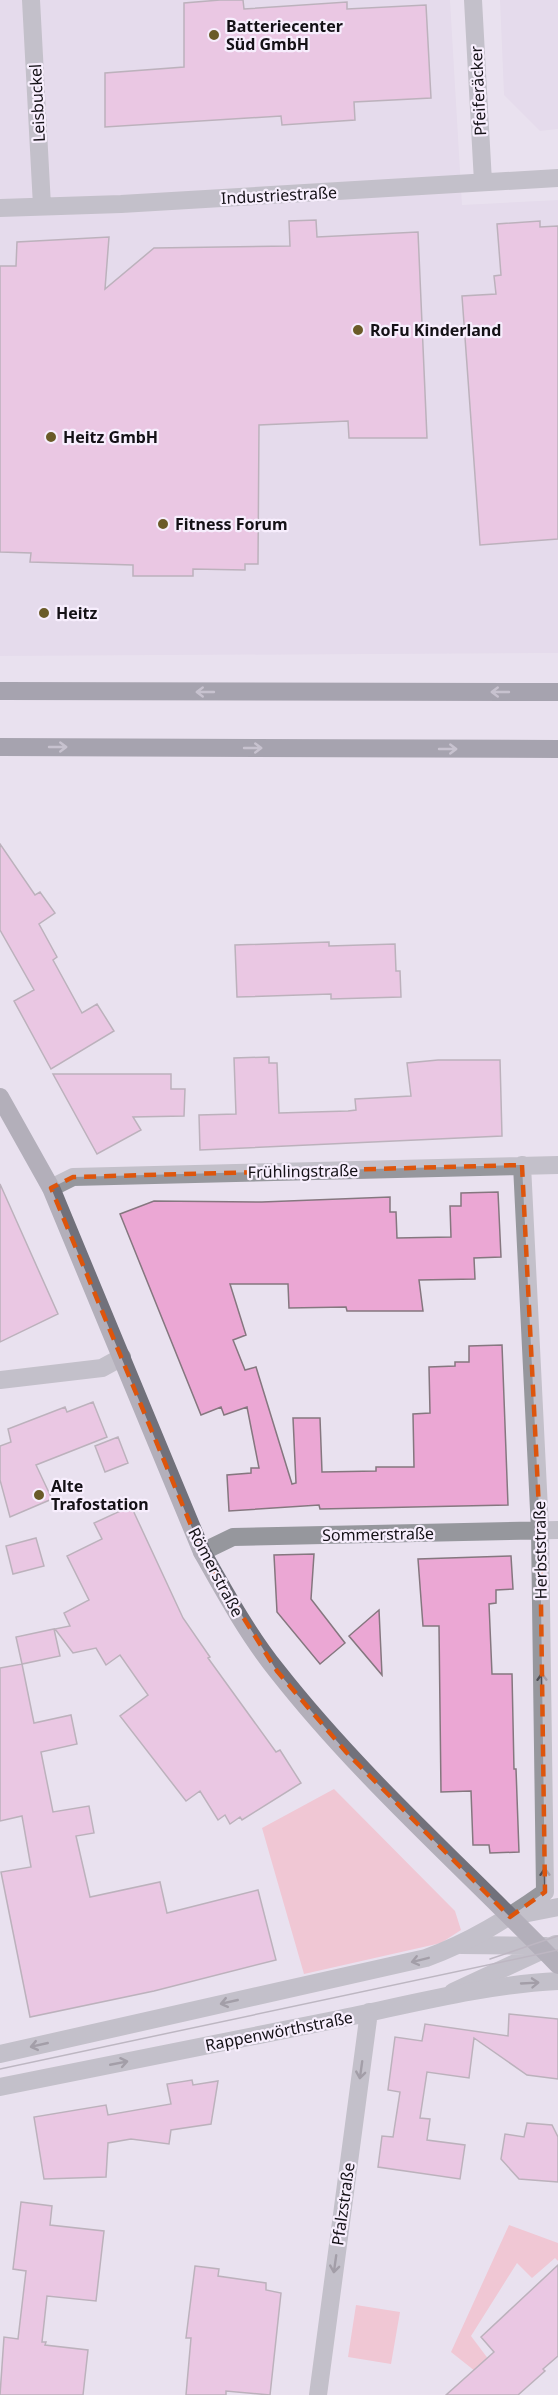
<svg xmlns="http://www.w3.org/2000/svg" width="558" height="2395" font-family="'Noto Sans',sans-serif">
  <style>
    .built { fill: #e0d3e8 }
    .green { fill: #f8a6b4 }
    .building { fill: #eba7d4; stroke: #85777f; stroke-width: 1.5 }
    .lines { fill: none; stroke-linecap: round; stroke-linejoin: round }
    .lane { stroke: #96979d; stroke-width: 18 }
    .street { stroke: #96979d; stroke-width: 18 }
    .secondary { stroke: #71717b; stroke-width: 18 }
    .primary { stroke: #565762; stroke-width: 18 }
    .tram { stroke: #88828c; stroke-width: 1.5 }
    .oneway { stroke: #9e9ba8 }
    .oneway2 { stroke: #4e4d53 }
    .marked { fill: none; stroke: #dd550c; stroke-width: 4.5; stroke-dasharray: 12 8; stroke-linejoin: round }
    .poi-dot { fill: #6a5b28; stroke: #f7eefd; stroke-width: 2 }
    .labels { text-anchor: middle; dominant-baseline: central; stroke-width: 4.5; stroke-linejoin: round; paint-order: stroke }
    .poi-label { font-size: 16px; font-weight: bold; fill: #141116; stroke: #f7eefd; text-anchor: start }
    .street-label { font-size: 16px; fill: #141116; stroke: #f7eefd }
  </style>
  <rect width="100%" height="100%" fill="#e9e1ef"/>
  <path class="built" d="M0,0h450l12,205 96,-5v453l-558,3z
    M500,0h58v129l-18,2 -36,-36z"/>
  <path class="green" d="M334,1789l121,122 6,19 -20,13 -137,31 -42,-146z
    M509,2225l49,18v18l-3,-3 -23,20 -15,-15 -46,73 21,28 -12,11 -29,-23z
    M356,2305l44,7 -9,52 -43,-7z"/>
  <path class="building" d="M220,0h23l1,9 103,-7v7l79,-4 5,93 -77,4 1,18 -73,5 -1,-9 -176,11v-54l79,-6v-64z
    M316,220l1,17 101,-5 9,206h-78l-1,-17 -89,4 -1,139h-13v6l-52,-1v7h-60v-11l-103,-3 1,-9 -31,-1v-286h16l1,-24 92,-5 -4,52 49,-41 136,-2 -1,-25z
    M540,221v6l18,-1v313l-78,6 -18,-249 34,-2 -2,-18 7,-1 -4,-51z
    M0,844l35,51 5,-3 15,21 -16,11 18,33 -4,3 29,53 15,-9 17,27 -63,38 -37,-68 20,-11 -34,-60z
    M329,942v4l66,-2 1,27h4l1,26 -70,2v-5l-94,3 -2,-52z
    M269,1057v6h8l2,50 69,-2 8,-1 -1,-11 56,-3 -4,-33 31,-3h62l2,76 -302,14 -1,-35 37,-1 -2,-56z
    M53,1074h118v15h14l-1,27 -51,1 8,13 -44,24z
    M0,1184l58,130 -58,28z
    M498,1192l3,65 -27,1 1,21 -56,1 4,31h-76l-1,-4 -57,1 -1,-24h-58l16,51 -13,5 12,30 11,-3 36,117 4,-1 -3,-65h27l2,54 54,-1v-4h38l-1,-53 17,-1 -1,-46 26,-1v-4h14v-16l33,-1 6,160 -188,4 -1,-4 -90,6 -2,-36 24,-2v-5h8l-12,-61 -23,8 -3,-8 -20,8 -81,-201 34,-13 108,1 128,-5v15h6l1,26 54,-1 -1,-31h11v-13z
    M93,1402l14,35 -71,28 16,34 -42,18 -10,-37v-34l11,-4 -3,-13 57,-22 2,5z
    M118,1437l10,26 -23,9 -10,-26z
    M131,1506l52,112 27,39 -2,1 68,94 4,-2 21,33 -59,37 -2,-3 -10,7 -5,-9 -7,5 -18,-29 -14,10 -66,-85 28,-21 -28,-40 -14,10 -10,-17 -23,5 -18,-24 15,-3 -6,-13 25,-13 -22,-44 35,-17 -8,-16z
    M36,1538l8,28 -31,8 -7,-28z
    M314,1554l-3,45 34,44 -25,21 -43,-52 -3,-57z
    M511,1556l2,33 -17,1v13l-7,1 3,70h20l2,95h2l3,83 -29,1 -1,-8h-16l-2,-54 -30,1 -2,-166h-16l-5,-67z
    M379,1610l3,65 -33,-39z
    M54,1629l6,27 -38,8 -6,-27z
    M22,1664l12,59 37,-8 6,29 -36,8 12,60 36,-6 5,27 -18,3 14,61 70,-15 7,31 91,-23 18,70 -122,31 -124,26 -29,-145 30,-5 -9,-51 -22,5v-153z
    M509,2014l49,5v60l-31,-4 -53,-37 -5,40 -42,-6 -7,46 10,1 -3,21 38,5 -5,34 -82,-12 4,-31 11,1 7,-45 -12,-2 7,-53 27,4 3,-17 83,12z
    M192,2080l1,5 25,-4 -7,43 -40,6 -2,14 -38,-5 -23,4 -2,34 -62,2 -10,-62 72,-12 2,10 63,-11 -4,-20z
    M527,2123l25,2 6,12v45l-39,-3 -18,-20 4,-25 19,3z
    M21,2202l31,4 -2,19 54,6 -8,70 -49,-5 -5,46h4l-1,3 43,5 -5,45h-83l4,-58 14,2 8,-68 -13,-2z
    M558,2265v91l-15,13 2,2 -27,24h-72l48,-43 -13,-15z
    M195,2266l24,3 -1,7 48,7v7l15,3 -11,102 -44,-4v4h-40l5,-57h-5z"/>
  <g class="lines">
    <path class="lane" d="M461,1945l85,1
      M453,1992l103,-48"/>
    <path class="street" d="M31,0l11,206
      M473,0l10,182
      M0,208l121,-4 437,-26
      M51,1188l22,-11 485,-12
      M0,1380l102,-12 20,-11
      M202,1552l31,-15 325,-7
      M518,1915l40,-8
      M0,2054l426,-96c44,-16 81,-39 119,-66l-5,-362 -18,-365
      M0,2087c113,-23 226,-46 339,-68 73,-15 144,-34 219,-38
      M318,2395l51,-383"/>
    <path class="secondary" d="M0,1097l51,91 151,364c23,41 46,83 75,119 84,107 187,197 281,294"/>
    <path class="primary" d="M0,691l558,1
      M0,747l558,2"/>
    <path class="tram" d="M490,1959l68,-23
      M0,2069l558,-119"/>
  </g>
  <defs><path id="oneway-shaft" d="M-6 0H5M1.5-3L5.5 0L1.5 3" fill="none" stroke-width="1.6" stroke-linecap="round" stroke-linejoin="round" transform="scale(1.5)"/></defs>
  <g class="oneway">
    <use href="#oneway-shaft" transform="translate(205 692) rotate(-180)"/>
    <use href="#oneway-shaft" transform="translate(500 692) rotate(-180)"/>
    <use href="#oneway-shaft" transform="translate(58 747)"/>
    <use href="#oneway-shaft" transform="translate(253 748)"/>
    <use href="#oneway-shaft" transform="translate(448 749)"/>
  </g>
  <g class="oneway2">
    <use href="#oneway-shaft" transform="translate(542 1682) rotate(-91)"/>
    <use href="#oneway-shaft" transform="translate(545 1877) rotate(-91)"/>
    <use href="#oneway-shaft" transform="translate(420 1960) rotate(166)"/>
    <use href="#oneway-shaft" transform="translate(530 1983) rotate(-3)"/>
    <use href="#oneway-shaft" transform="translate(229 2002) rotate(167)"/>
    <use href="#oneway-shaft" transform="translate(39 2045) rotate(167)"/>
    <use href="#oneway-shaft" transform="translate(119 2063) rotate(-11)"/>
    <use href="#oneway-shaft" transform="translate(361 2070) rotate(98)"/>
    <use href="#oneway-shaft" transform="translate(335 2264) rotate(98)"/>
  </g>
  <path d="M0 0H558V2395H0ZM522,1165l18,365 5,362 -35,25 -163,-164 -70,-82 -75,-119 -151,-364 22,-11z" fill="#e9e1ef" fill-opacity=".55" fill-rule="evenodd"/>
  <path class="marked" d="M522,1165l18,365 5,362 -35,25 -163,-164 -70,-82 -75,-119 -151,-364 22,-11z"/>
  <g class="poi-dot">
    <circle cx="214" cy="35" r="6"/>
    <circle cx="358" cy="330" r="6"/>
    <circle cx="51" cy="437" r="6"/>
    <circle cx="163" cy="524" r="6"/>
    <circle cx="44" cy="613" r="6"/>
    <circle cx="39" cy="1495" r="6"/>
  </g>
  <g class="labels">
    <g class="poi-label">
      <text x="226" y="26">Batteriecenter<tspan x="226" dy="18">Süd GmbH</tspan></text>
      <text x="370" y="330">RoFu Kinderland</text>
      <text x="63" y="437">Heitz GmbH</text>
      <text x="175" y="524">Fitness Forum</text>
      <text x="56" y="613">Heitz</text>
      <text x="51" y="1486">Alte<tspan x="51" dy="18">Trafostation</tspan></text>
    </g>
    <g class="street-label">
      <text transform="translate(478 91) rotate(-93)">Pfeiferäcker</text>
      <text transform="translate(37 103) rotate(-93)">Leisbuckel</text>
      <text transform="translate(279 195) rotate(-3)">Industriestraße</text>
      <text transform="translate(303 1171) rotate(-1)">Frühlingstraße</text>
      <text transform="translate(378 1534) rotate(-1)">Sommerstraße</text>
      <text transform="translate(540 1550) rotate(-91)">Herbststraße</text>
      <text transform="translate(216 1572) rotate(62)">Römerstraße</text>
      <text transform="translate(279 2031) rotate(-11)">Rappenwörthstraße</text>
      <text transform="translate(343 2204) rotate(-82)">Pfalzstraße</text>
    </g>
  </g>
</svg>
